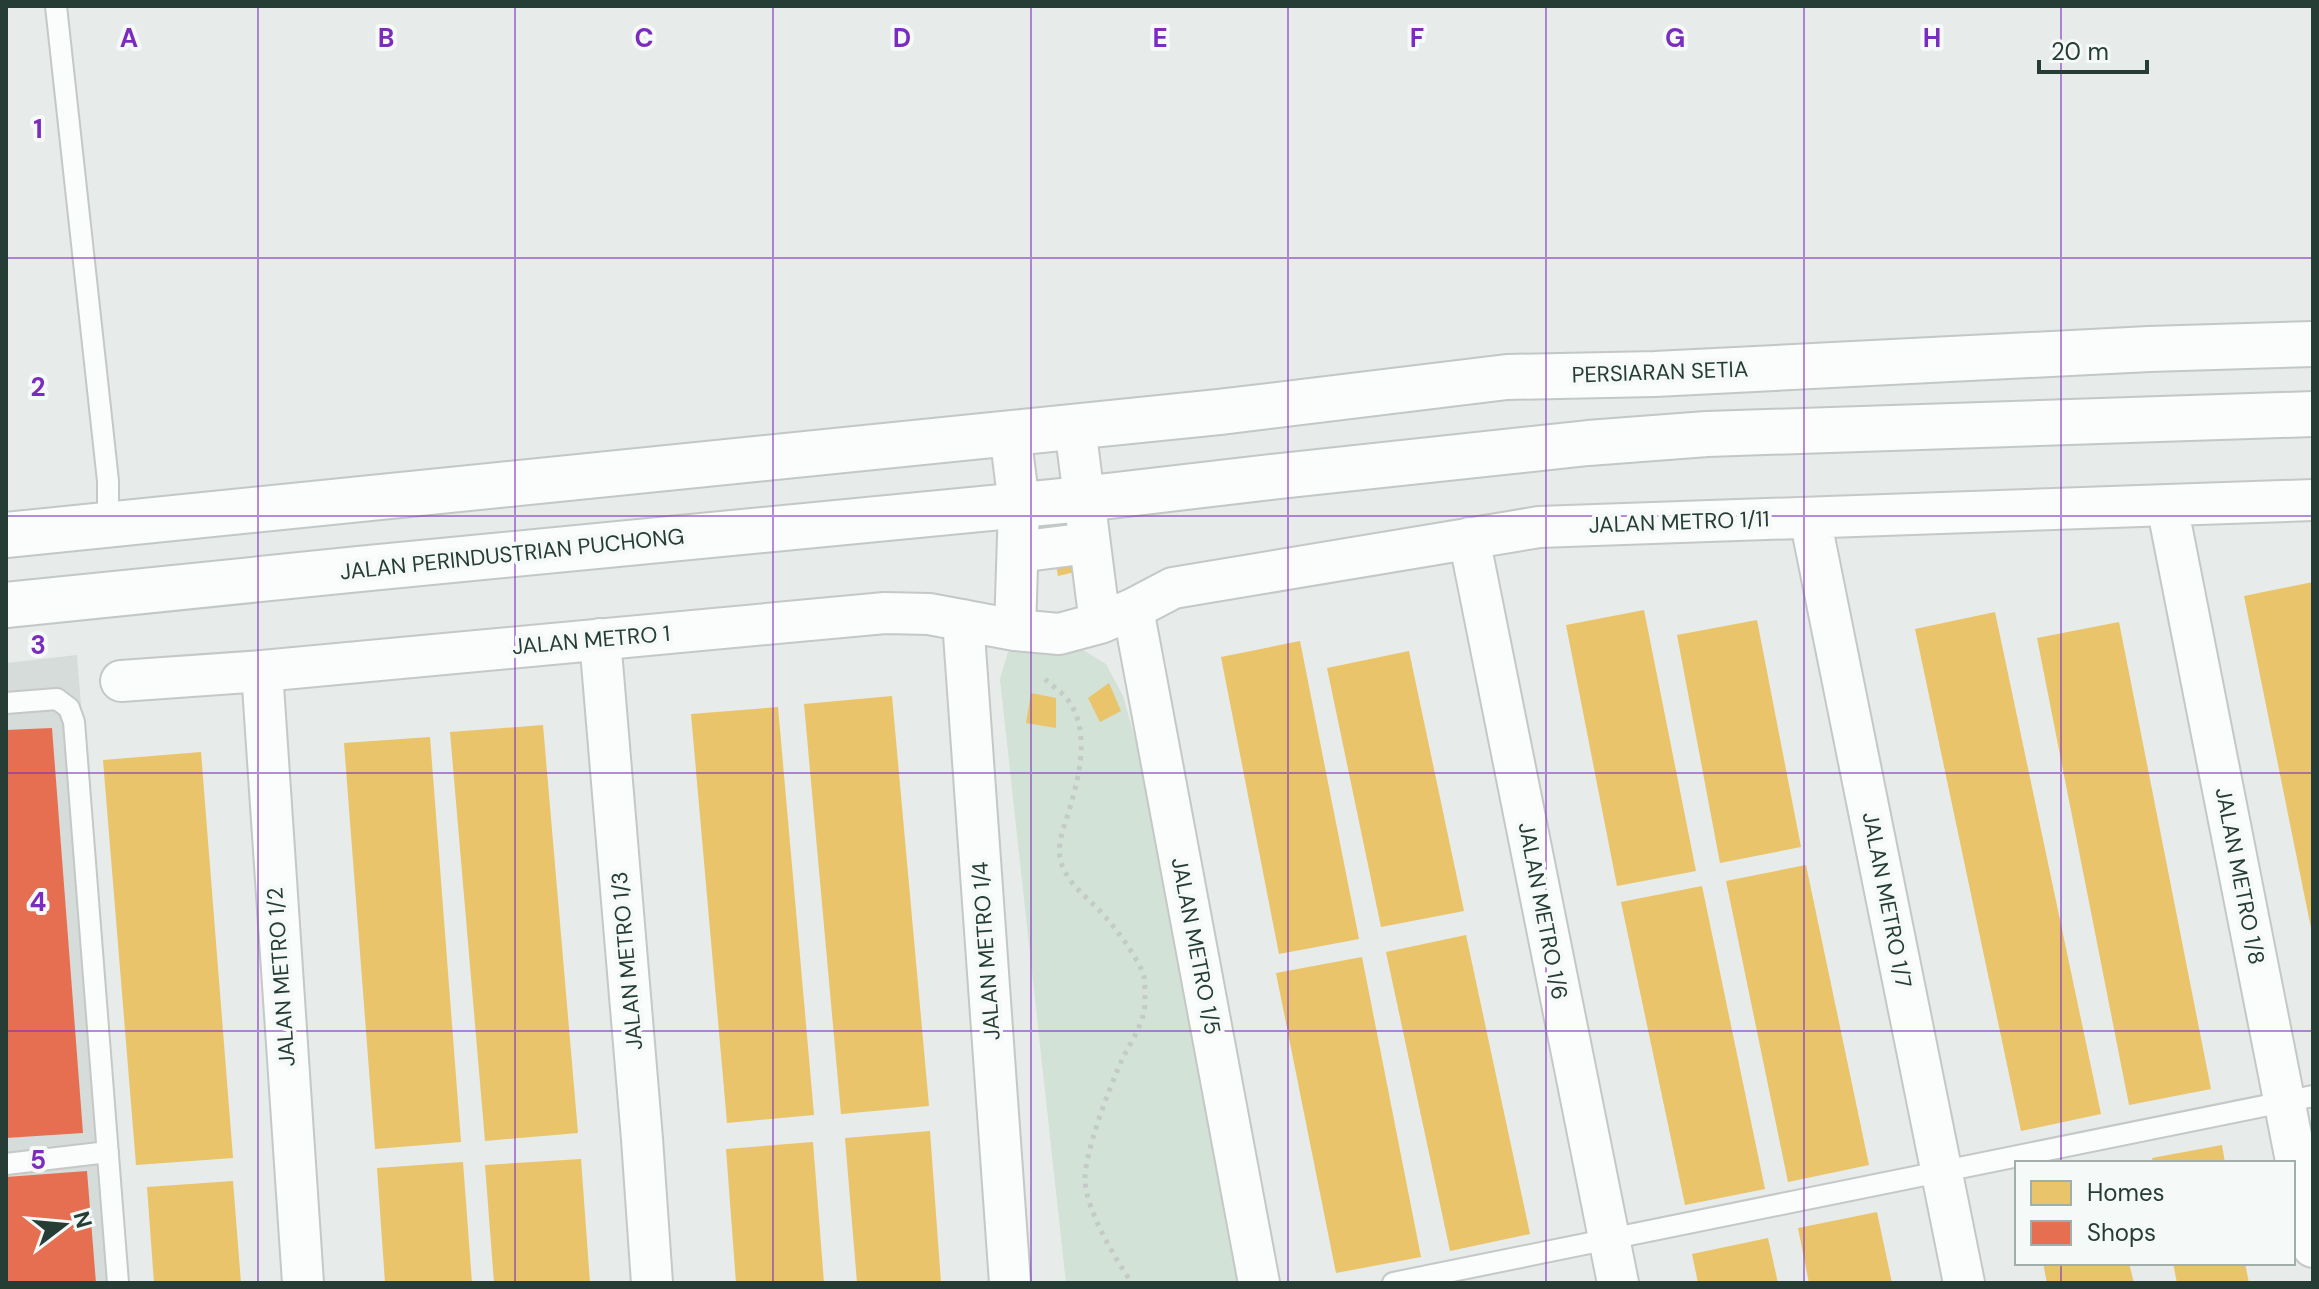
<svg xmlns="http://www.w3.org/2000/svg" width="2319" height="1289" font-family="'DM Sans',sans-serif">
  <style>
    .built { fill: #d5dcd9 }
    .green { fill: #d2e2d6 }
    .homes { fill: #e9c46a }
    .shops { fill: #e76f51 }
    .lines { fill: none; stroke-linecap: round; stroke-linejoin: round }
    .lane-casing { stroke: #c4c8c6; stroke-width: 24 }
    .street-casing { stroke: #c4c8c6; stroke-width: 44 }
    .secondary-casing { stroke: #c2c8c6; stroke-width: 48 }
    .path { stroke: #c3cac7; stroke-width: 5; stroke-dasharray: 4 6; stroke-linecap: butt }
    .lane { stroke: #fbfcfc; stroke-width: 20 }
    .street { stroke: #fbfcfc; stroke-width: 40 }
    .secondary { stroke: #fbfcfc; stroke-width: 44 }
    .grid { fill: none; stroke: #7b2cbf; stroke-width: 2; stroke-opacity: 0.55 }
    .labels { text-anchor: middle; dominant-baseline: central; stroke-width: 8; stroke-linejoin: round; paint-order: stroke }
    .street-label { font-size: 22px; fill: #263d36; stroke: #f5f9f7 }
    .grid-label { font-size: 26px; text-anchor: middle; font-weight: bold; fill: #7b2cbf; stroke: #f5f9f7; stroke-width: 8; stroke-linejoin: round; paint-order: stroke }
  </style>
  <rect width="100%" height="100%" fill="#e7ebe9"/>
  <path class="built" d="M77,655l50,628h-121v-620z"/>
  <path class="green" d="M1073,644l33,20 17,32 15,53 106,534h-178l-66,-604 8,-27 23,-7z"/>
  <path class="homes" d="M1071,549l4,23 -17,4 -4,-23z
    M2313,582v351h-1l-68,-337z
    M1644,610l52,261 -79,15 -51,-261z
    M1995,612l106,502 -80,17 -106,-502z
    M1757,620l44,227 -81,16 -43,-228z
    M2119,622l92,467 -82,16 -92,-467z
    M1300,641l59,298 -80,15 -58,-297z
    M1409,651l55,260 -83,16 -54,-259z
    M1109,683l12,28 -21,11 -12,-24z
    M1031,693l25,5v30l-30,-5z
    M892,696l37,410 -88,8 -37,-410z
    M778,707l36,408 -87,8 -36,-409z
    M543,725l35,408 -93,8 -35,-409z
    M430,737l31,405 -86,7 -31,-406z
    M201,752l32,406 -97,7 -33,-405z
    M1806,865l63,300 -81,17 -62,-301z
    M1702,886l63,303 -80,16 -64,-303z
    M1466,935l64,299 -80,17 -64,-299z
    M1362,957l59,300 -85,16 -60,-300z
    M930,1131l11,152h-84l-12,-145z
    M813,1142l11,141h-88l-10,-134z
    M2222,1145l3,18h-72l-1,-5z
    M581,1159l9,124h-96l-9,-118z
    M463,1162l9,121h-87l-8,-115z
    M233,1181l8,102h-87l-7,-96z
    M1877,1212l15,71h-83l-11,-55z
    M1768,1238l10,45h-80l-6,-29z
    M2043,1263h86l5,20h-87z
    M2173,1263h72l4,20h-72z"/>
  <path class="shops" d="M52,728l31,405 -77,5v-408z
    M87,1171l9,112h-90v-106z"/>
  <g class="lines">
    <g class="lane-casing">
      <path id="lane" d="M56,6l52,475v45
        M6,703l51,-4 12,9 5,14 44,561
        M6,1164l102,-12
        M1393,1283l920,-187"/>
    </g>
    <g class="street-casing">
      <path id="street" d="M1075,427l25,196
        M1010,433l9,72 -4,125
        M2167,505l146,742
        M1810,518l154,765
        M1469,538l149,745
        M1018,552l71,-9
        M1133,609l126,674
        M963,620l47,663
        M600,639l42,500 10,144
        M262,671l41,612
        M121,681l141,-10 623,-58 44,1 86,16 44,4 41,-11 33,-14 40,-21 366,-61 774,-27"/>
    </g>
    <g class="secondary-casing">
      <path id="secondary" d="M6,535l1213,-123 288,-35 148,-3 494,-25 164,-5
        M6,605l353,-36 724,-70 197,-23 308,-33 119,-9 606,-20"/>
    </g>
    <path class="path" d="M1045,679c7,7 17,13 23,21 24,33 10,82 -1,117 -6,18 -12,35 -3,53 10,19 22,26 36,41 13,13 39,48 44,65 1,8 1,17 1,25 0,23 -15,41 -24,61 -12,27 -36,89 -36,117 0,29 30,80 47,104"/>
    <use href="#lane" class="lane"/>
    <use href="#street" class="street"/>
    <use href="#secondary" class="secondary"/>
  </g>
  <path class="grid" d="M258,6v1277M515,6v1277M773,6v1277M1031,6v1277M1288,6v1277M1546,6v1277M1804,6v1277M2061,6v1157M6,258h2307M6,516h2307M6,773h2307M6,1031h2307M2061,1263v20"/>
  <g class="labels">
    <g class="street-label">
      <text transform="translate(1660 372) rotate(-2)">PERSIARAN SETIA</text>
      <text transform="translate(1679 522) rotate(-2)">JALAN METRO 1/11</text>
      <text transform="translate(512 554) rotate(-6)">JALAN PERINDUSTRIAN PUCHONG</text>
      <text transform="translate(591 640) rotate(-5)">JALAN METRO 1</text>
      <text transform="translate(2240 876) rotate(79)">JALAN METRO 1/8</text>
      <text transform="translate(1887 900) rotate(79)">JALAN METRO 1/7</text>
      <text transform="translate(1543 911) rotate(79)">JALAN METRO 1/6</text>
      <text transform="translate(1196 946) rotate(79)">JALAN METRO 1/5</text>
      <text transform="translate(986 951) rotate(-94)">JALAN METRO 1/4</text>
      <text transform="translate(627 961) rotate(-95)">JALAN METRO 1/3</text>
      <text transform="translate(281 977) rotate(-94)">JALAN METRO 1/2</text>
    </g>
  </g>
  <g class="grid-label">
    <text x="129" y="47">A</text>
    <text x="386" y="47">B</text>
    <text x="644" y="47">C</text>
    <text x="902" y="47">D</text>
    <text x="1160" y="47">E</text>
    <text x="1417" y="47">F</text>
    <text x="1675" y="47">G</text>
    <text x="1932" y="47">H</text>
    <text x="38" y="138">1</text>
    <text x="38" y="396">2</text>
    <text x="38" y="654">3</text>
    <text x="38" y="911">4</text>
    <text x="38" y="1169">5</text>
  </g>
  <rect width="2319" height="1289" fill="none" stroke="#263d36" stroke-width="16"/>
  <rect x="2015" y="1161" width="280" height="104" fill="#f5f9f7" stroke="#a2aeaa" stroke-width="2"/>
  <rect x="2031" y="1181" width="40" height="24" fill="#e9c46a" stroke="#a2aeaa" stroke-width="2"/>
  <text x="2087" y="1201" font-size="24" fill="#263d36">Homes</text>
  <rect x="2031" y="1221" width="40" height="24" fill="#e76f51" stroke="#a2aeaa" stroke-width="2"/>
  <text x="2087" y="1241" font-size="24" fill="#263d36">Shops</text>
  <g transform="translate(64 1225) rotate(74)" stroke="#f5f9f7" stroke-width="6" paint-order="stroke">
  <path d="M0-6L14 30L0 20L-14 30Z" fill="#263d36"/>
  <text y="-12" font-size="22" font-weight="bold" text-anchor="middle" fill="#263d36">N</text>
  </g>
  <path d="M2039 60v12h108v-12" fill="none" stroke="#263d36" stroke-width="4"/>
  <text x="2051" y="60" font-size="24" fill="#263d36" stroke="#f5f9f7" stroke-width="6" paint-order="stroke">20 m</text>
</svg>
